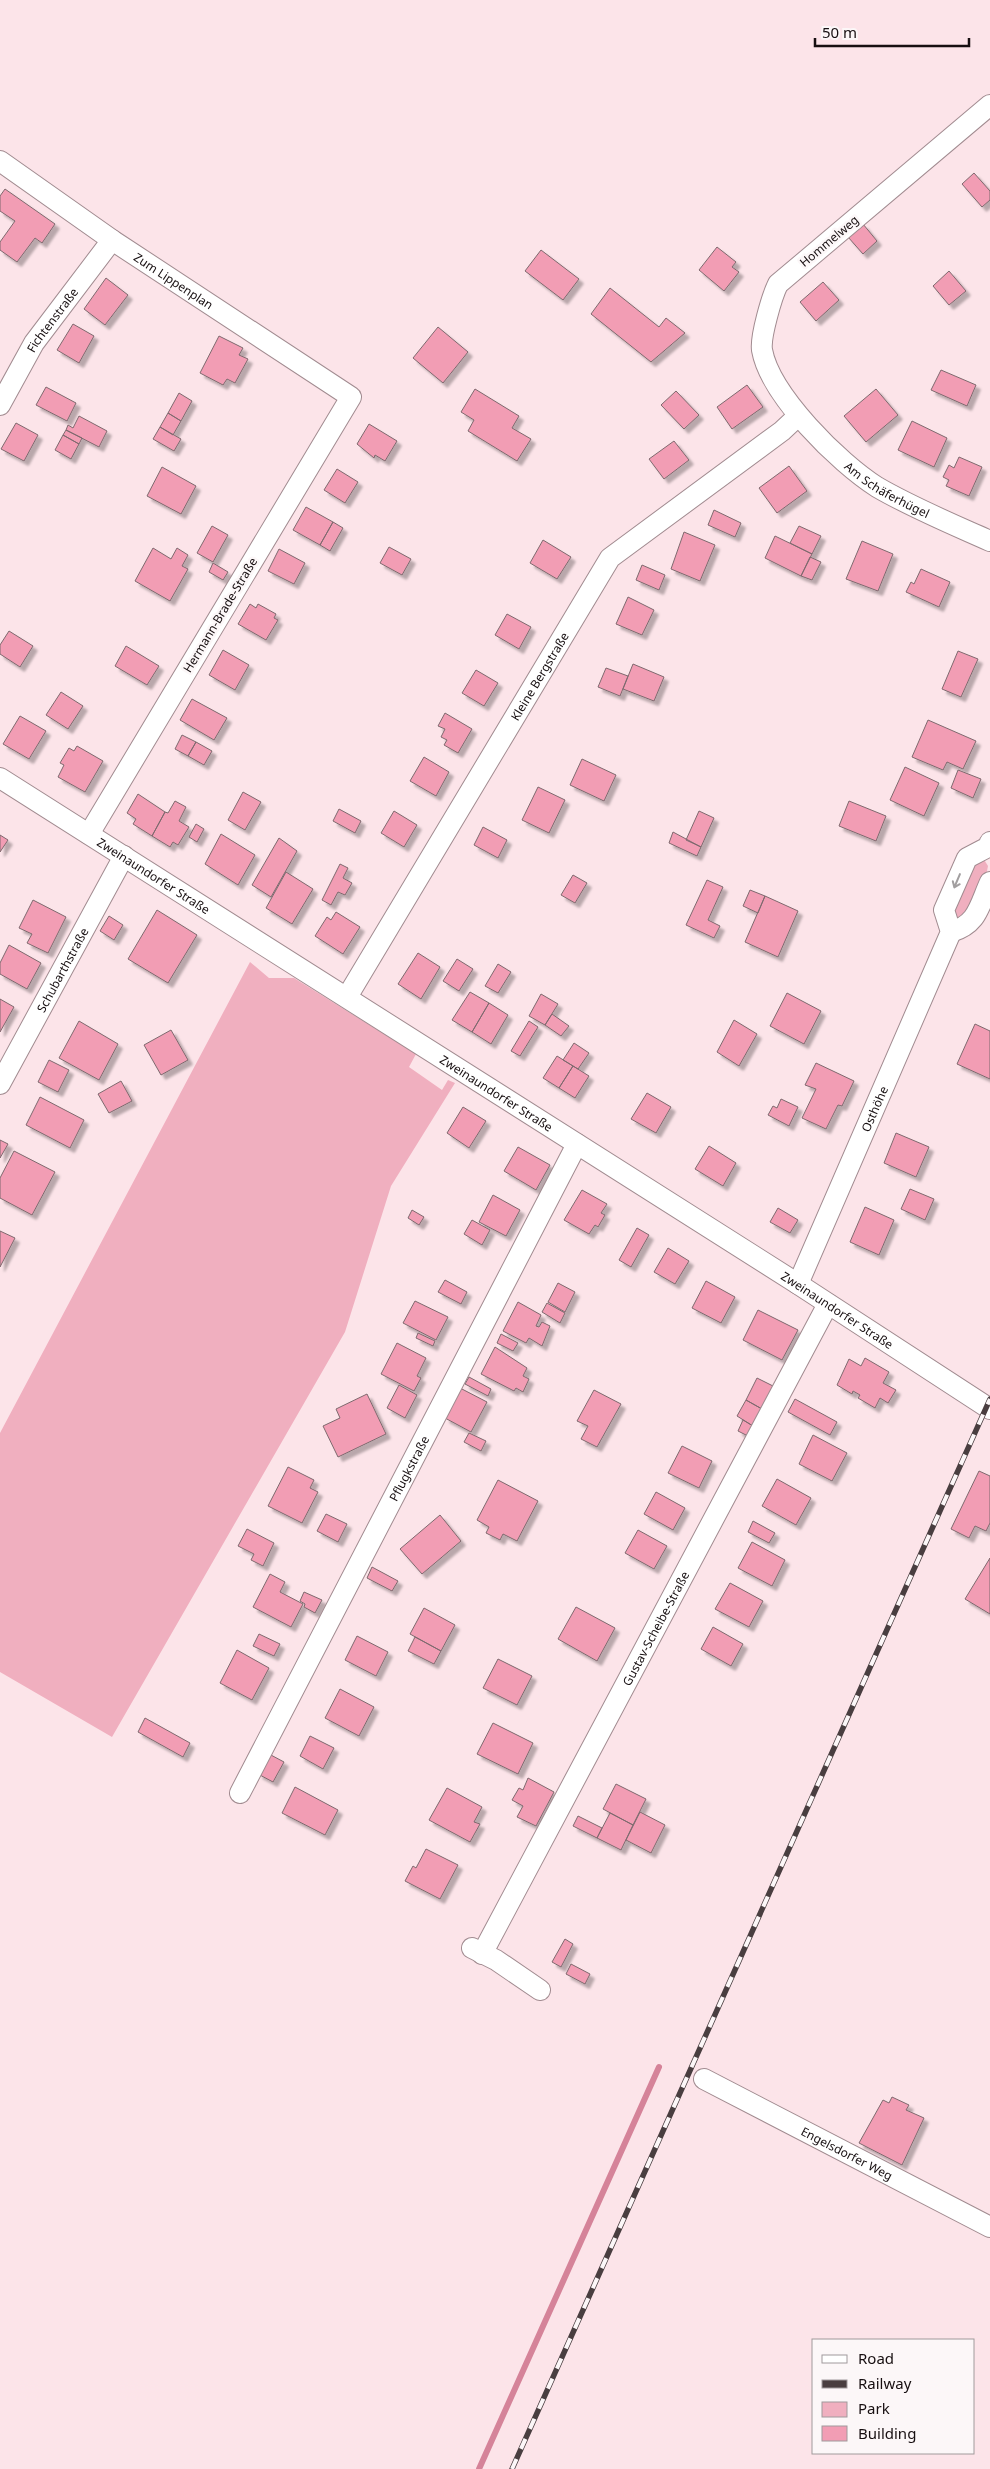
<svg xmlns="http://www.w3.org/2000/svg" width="990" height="2469" font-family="'Noto Sans',sans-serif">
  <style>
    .green { fill: #f0afbf }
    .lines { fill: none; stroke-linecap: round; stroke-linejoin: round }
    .stream { stroke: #d58399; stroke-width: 6 }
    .building { fill: #f29db4; stroke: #7e696e; filter: url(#shadow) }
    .minor-casing { stroke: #a18b90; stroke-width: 22 }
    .minor { stroke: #fff; stroke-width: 20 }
    .rail-casing { stroke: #493e40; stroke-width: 5.5 }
    .rail { stroke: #fcf7f8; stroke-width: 4; stroke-dasharray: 11; stroke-linecap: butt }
    .oneway { stroke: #a29fa0 }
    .labels { text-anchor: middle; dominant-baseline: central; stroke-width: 5; stroke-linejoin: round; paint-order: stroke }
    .street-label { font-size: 12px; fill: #170f11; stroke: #fcf7f8 }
  </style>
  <defs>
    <filter id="shadow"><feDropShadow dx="4.5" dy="4.5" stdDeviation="1" flood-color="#0004"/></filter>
  </defs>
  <rect width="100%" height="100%" fill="#fce4e9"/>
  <path class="green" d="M983,858l5,8 -1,5 -19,44 -11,4 -5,-11 18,-43z
    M250,962l19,16h25l122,76 -7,13 33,23 6,-10 7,3 -64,103 -46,146 -233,405 -112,-65v-239z"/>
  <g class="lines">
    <path class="stream" d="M479,2469l180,-402"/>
  </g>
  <path class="building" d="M974,173l16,18v9l-8,7 -20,-23z
    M5,189l50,35 -13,19 -7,-5 -18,24 -17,-12v-8l15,-21 -15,-10v-15z
    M863,224l14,17 -14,13 -15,-17z
    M717,247l19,15 -4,5 7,5 -15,19 -25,-21z
    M541,250l38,29 -16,21 -38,-29z
    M949,271l17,20 -17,14 -16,-19z
    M106,278l22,17 -23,30 -21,-16z
    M823,282l16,18 -23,21 -16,-19z
    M610,288l49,39 7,-9 19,15 -34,29 -60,-48z
    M73,324l21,12 -15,27 -22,-13z
    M438,327l30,25 -25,31 -30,-25z
    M219,336l24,12 -4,7 9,4 -13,24 -8,-4 -4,6 -23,-12z
    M941,370l35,15 -9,21 -36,-16z
    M747,385l16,22 -31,22 -15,-22z
    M46,387l30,16 -9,18 -31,-16z
    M475,389l44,27 -7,12 19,11 -14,22 -49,-30 6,-11 -13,-8z
    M876,389l22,26 -32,27 -22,-26z
    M676,391l23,24 -15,14 -23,-24z
    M179,393l13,8 -11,20 -13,-8z
    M168,413l13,8 -8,14 -13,-8z
    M79,416l28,15 -8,16 -33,-17 2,-5 5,3z
    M912,421l35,17 -13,29 -36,-17z
    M16,423l22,12 -14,26 -23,-12z
    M369,424l28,17 -12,20 -10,-6 -1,3 -17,-14z
    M160,427l21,12 -7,12 -21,-12z
    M66,430l16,8 -3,6 -16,-9z
    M63,435l16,9 -8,15 -16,-9z
    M674,441l15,19 -25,19 -15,-20z
    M959,457l23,10 -13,29 -23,-10 3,-6 -6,-3 6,-12 5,3z
    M789,466l18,25 -30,22 -18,-25z
    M162,467l34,19 -15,28 -34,-18z
    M337,469l21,13 -13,21 -21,-13z
    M306,507l27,15 -13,23 -27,-15z
    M714,510l27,13 -6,14 -27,-12z
    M333,522l10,6 -13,23 -10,-6z
    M212,526l16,9 -15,27 -16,-9z
    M799,526l22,10 -9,18 -22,-11z
    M684,532l31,13 -15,36 -29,-12z
    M775,536l37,18 -11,22 -36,-18z
    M543,540l28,17 -14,22 -27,-16z
    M862,541l31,13 -15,37 -32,-12z
    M389,547l22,12 -9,16 -22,-12z
    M153,548l18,11 6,-11 11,7 -6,11 6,3 -18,32 -35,-20z
    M279,549l26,14 -11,21 -26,-13z
    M810,557l11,5 -9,18 -11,-4z
    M213,563l15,9 -5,8 -14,-8z
    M642,565l23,10 -6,15 -23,-10z
    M921,569l29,13 -11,25 -33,-15 5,-10 3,2z
    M628,597l26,13 -12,25 -26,-11z
    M250,604l6,4 2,-4 18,10 -2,4 4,2 -12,20 -28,-16z
    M507,614l24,13 -12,22 -24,-14z
    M9,631l24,15 -13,21 -20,-13v-9z
    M126,646l33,20 -12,19 -32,-19z
    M223,650l26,15 -14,25 -26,-15z
    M958,651l20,8 -17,38 -19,-8z
    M633,664l31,13 -10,24 -31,-12z
    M606,668l22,8 -8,20 -22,-9z
    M476,670l22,13 -14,23 -22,-13z
    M61,692l22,14 -15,23 -22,-14z
    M192,699l35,19 -13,22 -34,-20z
    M445,713l27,16 -14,24 -14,-8 3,-5 -6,-3 4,-8 -7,-3z
    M20,716l26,15 -17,28 -26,-15z
    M928,720l48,21 -13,28 -16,-7 -4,8 -31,-13z
    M182,735l14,7 -8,14 -13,-7z
    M196,742l16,9 -8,14 -16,-9z
    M77,746l26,15 -18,31 -27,-15 6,-12 -4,-2 9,-15 5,3z
    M424,757l25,15 -13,24 -26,-15z
    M582,759l34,16 -12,26 -34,-16z
    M905,767l34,16 -15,33 -34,-16z
    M958,770l23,9 -8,19 -22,-10z
    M538,787l27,13 -16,33 -27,-13z
    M243,792l18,10 -16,28 -17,-10z
    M138,794l27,18 -13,24 -19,-12 3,-5 -9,-6z
    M175,801l11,6 -7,14 10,6 -11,18 -5,-3 -3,5 -18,-11 13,-24 3,1z
    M849,801l37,15 -10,25 -37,-15z
    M339,809l22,12 -6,12 -22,-12z
    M394,811l23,14 -13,22 -23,-14z
    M699,811l15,7 -13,29 -15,-7z
    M196,824l8,5 -7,13 -8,-5z
    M483,827l24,13 -9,18 -24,-13z
    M673,832l28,15 -4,9 -28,-13z
    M221,834l34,21 -17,30 -33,-21z
    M0,835l8,5 -8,12z
    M279,838l18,13 -26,46 -19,-12z
    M340,864l8,4 -5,10 9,5 -7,12 -7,-3 -7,13 -9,-5z
    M286,872l27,17 -21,35 -26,-16z
    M573,875l14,8 -12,20 -14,-8z
    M707,880l16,7 -15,33 12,6 -6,12 -28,-13z
    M750,890l15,6 -7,17 -15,-7z
    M765,896l33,15 -20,46 -33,-15z
    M33,900l33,17 -18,36 -21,-10 5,-9 -13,-6z
    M157,910l40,25 -29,48 -40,-24z
    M336,912l24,15 -17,27 -28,-18 12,-19 4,3z
    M109,916l14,9 -9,15 -14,-9z
    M9,945l32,18 -14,26 -27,-15v-11z
    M418,953l22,14 -19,32 -23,-15z
    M457,959l16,10 -14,22 -16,-10z
    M498,964l13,8 -13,21 -13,-7z
    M470,992l19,11 -17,29 -20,-12z
    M787,993l34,18 -17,33 -34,-18z
    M541,994l17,10 -13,21 -16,-9z
    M0,999l14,8 -14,25z
    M489,1003l19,12 -17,29 -19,-12z
    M552,1014l17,12 -8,10 -16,-11z
    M734,1020l23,14 -18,32 -22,-14z
    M79,1021l39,23 -19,36 -40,-22z
    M529,1021l9,6 -18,29 -9,-5z
    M975,1024l15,7v48l-33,-15z
    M171,1030l17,30 -27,15 -17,-30z
    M574,1043l15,10 -11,16 -15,-9z
    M557,1056l16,10 -14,22 -16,-10z
    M49,1060l20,10 -11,22 -20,-10z
    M816,1063l38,18 -12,25 -4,-1 -12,24 -24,-11 14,-29 -11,-4z
    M573,1066l16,10 -14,22 -16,-10z
    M121,1081l11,20 -23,12 -11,-19z
    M647,1093l24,14 -15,26 -25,-14z
    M40,1097l44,23 -14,28 -44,-23z
    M781,1099l17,8 -9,19 -21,-11 5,-9 4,2z
    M463,1107l23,14 -17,27 -22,-15z
    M896,1133l33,14 -13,30 -32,-14z
    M0,1140l8,4 -8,14z
    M709,1146l27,17 -13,23 -28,-17z
    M518,1147l32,18 -14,25 -32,-19z
    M14,1151l41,21 -23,43 -32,-17v-20z
    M910,1189l24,10 -9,21 -24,-11z
    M582,1190l25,14 -6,9 4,2 -7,12 -3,-2 -6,9 -25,-14z
    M493,1195l27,15 -14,26 -27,-14z
    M865,1207l29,13 -15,35 -29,-13z
    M778,1208l20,12 -8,13 -20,-11z
    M412,1210l12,7 -5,8 -11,-7z
    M472,1220l18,10 -8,15 -18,-11z
    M637,1228l12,7 -18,32 -12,-7z
    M0,1231l15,7 -15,29z
    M668,1248l21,13 -14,23 -21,-12z
    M445,1280l22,12 -6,12 -23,-12z
    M706,1281l29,16 -14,26 -29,-15z
    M558,1283l17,9 -10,20 -17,-10z
    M415,1301l33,16 -12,23 -33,-17z
    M518,1302l23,13 -5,11 3,1 3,-5 8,4 -8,20 -13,-8 -3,5 -23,-12z
    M547,1303l18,10 -5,10 -18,-11z
    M758,1310l40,20 -16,30 -39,-20z
    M418,1333l17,8 -2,5 -17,-8z
    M501,1334l17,9 -5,8 -16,-8z
    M397,1343l29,15 -9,18 4,2 -7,13 -33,-17z
    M495,1347l32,21 -4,8 6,3 -6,13 -7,-4 -2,3 -33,-17z
    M865,1358l24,14 -6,11 13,7 -8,13 -8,-5 -5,10 -17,-10 2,-3 -7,-4 -1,3 -15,-9 12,-26 12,7z
    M469,1377l22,12 -3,7 -23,-12z
    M757,1378l18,9 -13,22 -16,-9z
    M399,1385l18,10 -12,23 -18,-10z
    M460,1388l27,14 -16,30 -26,-14z
    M594,1390l27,14 -24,43 -16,-8 7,-13 -11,-5z
    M367,1394l19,40 -48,23 -15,-31 17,-8 -4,-9z
    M795,1399l42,23 -7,13 -42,-23z
    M746,1400l16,9 -9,17 -16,-10z
    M743,1420l10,6 -5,10 -10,-5z
    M469,1433l17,8 -5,10 -17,-9z
    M813,1435l34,18 -15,28 -33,-17z
    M682,1446l30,15 -13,27 -31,-15z
    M288,1467l26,13 -4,8 8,4 -16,31 -34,-17z
    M979,1471l11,5v47l-4,8 -11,-5 -6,12 -18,-9z
    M777,1479l34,19 -15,27 -34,-19z
    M498,1480l40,21 -21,40 -14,-7 -3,6 -14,-7 3,-6 -12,-7z
    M656,1492l29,16 -12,22 -29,-16z
    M326,1514l21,10 -9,18 -21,-11z
    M440,1515l21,26 -39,33 -22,-25z
    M753,1521l22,12 -6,10 -21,-11z
    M247,1529l27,14 -11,23 -12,-6 3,-6 -16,-8z
    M638,1530l29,16 -13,23 -29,-16z
    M752,1542l33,18 -13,26 -34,-18z
    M990,1558v56l-25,-15z
    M372,1567l26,14 -6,10 -25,-13z
    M270,1574l15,8 -5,10 23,12 -12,23 -38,-20z
    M730,1583l33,18 -14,26 -34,-18z
    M304,1592l18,8 -7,13 -11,-6 1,-3 -5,-3z
    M576,1607l39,21 -18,33 -39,-22z
    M424,1608l31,17 -14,26 -31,-17z
    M713,1627l30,17 -12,22 -30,-17z
    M259,1634l21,10 -6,12 -21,-10z
    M357,1636l31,16 -12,24 -31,-16z
    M415,1637l26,14 -7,13 -26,-13z
    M237,1650l32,18 -17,32 -32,-17z
    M498,1659l34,17 -15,29 -34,-17z
    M340,1689l34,18 -15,29 -34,-18z
    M145,1718l45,25 -7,14 -45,-25z
    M493,1723l40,20 -15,31 -41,-20z
    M310,1736l24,12 -11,21 -23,-13z
    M269,1754l15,8 -11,20 -15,-8z
    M528,1778l26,14 -18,34 -19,-9 6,-11 -11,-6 7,-12 4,2z
    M616,1784l30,15 -13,26 -30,-16z
    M295,1787l43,23 -13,25 -43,-22z
    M447,1788l35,19 -8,15 6,2 -10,18 -41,-22z
    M640,1812l25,13 -14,28 -25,-13z
    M610,1813l23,12 -12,25 -24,-12z
    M578,1816l24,12 -5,10 -24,-12z
    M426,1849l32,16 -18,34 -35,-18 8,-15 3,2z
    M565,1939l8,5 -12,23 -9,-5z
    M571,1964l19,10 -5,10 -19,-10z
    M892,2097l17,8 -3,5 18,8 -22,47 -43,-22 24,-43 6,3z"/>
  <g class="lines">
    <g class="minor-casing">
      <g id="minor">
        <path id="s1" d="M990,105l-212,179c-6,12 -18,53 -16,66 8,45 77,113 115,137 36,21 75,37 113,54"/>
        <path id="s2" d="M0,161l112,79 239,157 -262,437"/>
        <path id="s3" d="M0,405l34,-62 78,-103"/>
        <path id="s4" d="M0,778l798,506 192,125"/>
        <path d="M951,932c27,-8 28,-26 39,-50"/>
        <path id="s5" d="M347,997l263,-439 172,-127 16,-15"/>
        <path id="s6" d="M0,1084l124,-228"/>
        <path id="s7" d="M798,1284l153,-352 -7,-22 23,-52 21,-11 2,-5"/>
        <path id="s8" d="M240,1793l337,-649"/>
        <path d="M472,1948l24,12 44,30"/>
        <path id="s9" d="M482,1954l346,-650"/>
        <path id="s10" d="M704,2079l286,148"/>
      </g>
    </g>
    <use href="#minor" class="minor"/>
    <g class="rail-casing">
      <path id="rail" d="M512,2469l478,-1070"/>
    </g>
    <use href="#rail" class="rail"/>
  </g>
  <defs><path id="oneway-shaft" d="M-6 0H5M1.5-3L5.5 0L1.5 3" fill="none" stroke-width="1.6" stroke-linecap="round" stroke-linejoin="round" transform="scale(1.25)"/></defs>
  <use class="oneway" href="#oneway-shaft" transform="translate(957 881) rotate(113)"/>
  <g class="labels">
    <g class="street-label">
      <text transform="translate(829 241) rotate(-40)">Hommelweg</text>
      <text stroke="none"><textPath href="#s2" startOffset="211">Zum Lippenplan</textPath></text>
      <text stroke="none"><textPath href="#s3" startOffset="100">Fichtenstraße</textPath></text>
      <text stroke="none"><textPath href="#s1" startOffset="538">Am Schäferhügel</textPath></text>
      <text transform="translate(220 615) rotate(-59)">Hermann-Brade-Straße</text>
      <text stroke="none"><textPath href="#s5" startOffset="374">Kleine Bergstraße</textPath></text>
      <text stroke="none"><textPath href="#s4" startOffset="182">Zweinaundorfer Straße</textPath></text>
      <text stroke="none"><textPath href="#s6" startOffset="130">Schubarthstraße</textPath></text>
      <text stroke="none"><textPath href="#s4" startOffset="588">Zweinaundorfer Straße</textPath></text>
      <text stroke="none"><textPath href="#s7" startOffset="191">Osthöhe</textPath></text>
      <text stroke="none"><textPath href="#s4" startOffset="992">Zweinaundorfer Straße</textPath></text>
      <text stroke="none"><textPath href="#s8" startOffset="366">Pflugkstraße</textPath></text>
      <text stroke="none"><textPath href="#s9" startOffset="369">Gustav-Scheibe-Straße</textPath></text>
      <text stroke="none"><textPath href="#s10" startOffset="161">Engelsdorfer Weg</textPath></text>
    </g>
  </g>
  <rect x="812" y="2339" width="162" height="115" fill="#fcf7f8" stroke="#a09a9c"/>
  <rect x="822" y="2355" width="25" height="8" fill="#ffffff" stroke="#a09a9c"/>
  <text x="858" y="2364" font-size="15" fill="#170f11">Road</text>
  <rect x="822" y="2380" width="25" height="8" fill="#493e40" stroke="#a09a9c"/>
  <text x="858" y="2389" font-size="15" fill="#170f11">Railway</text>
  <rect x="822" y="2402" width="25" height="15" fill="#f0afbf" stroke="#a09a9c"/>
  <text x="858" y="2414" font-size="15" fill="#170f11">Park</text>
  <rect x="822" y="2426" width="25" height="15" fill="#f29db4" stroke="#a09a9c"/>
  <text x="858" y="2439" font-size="15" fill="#170f11">Building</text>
  <path d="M815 38v8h154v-8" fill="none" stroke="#170f11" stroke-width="2.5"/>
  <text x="822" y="38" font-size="15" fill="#170f11" stroke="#fcf7f8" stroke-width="4" paint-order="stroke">50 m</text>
</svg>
